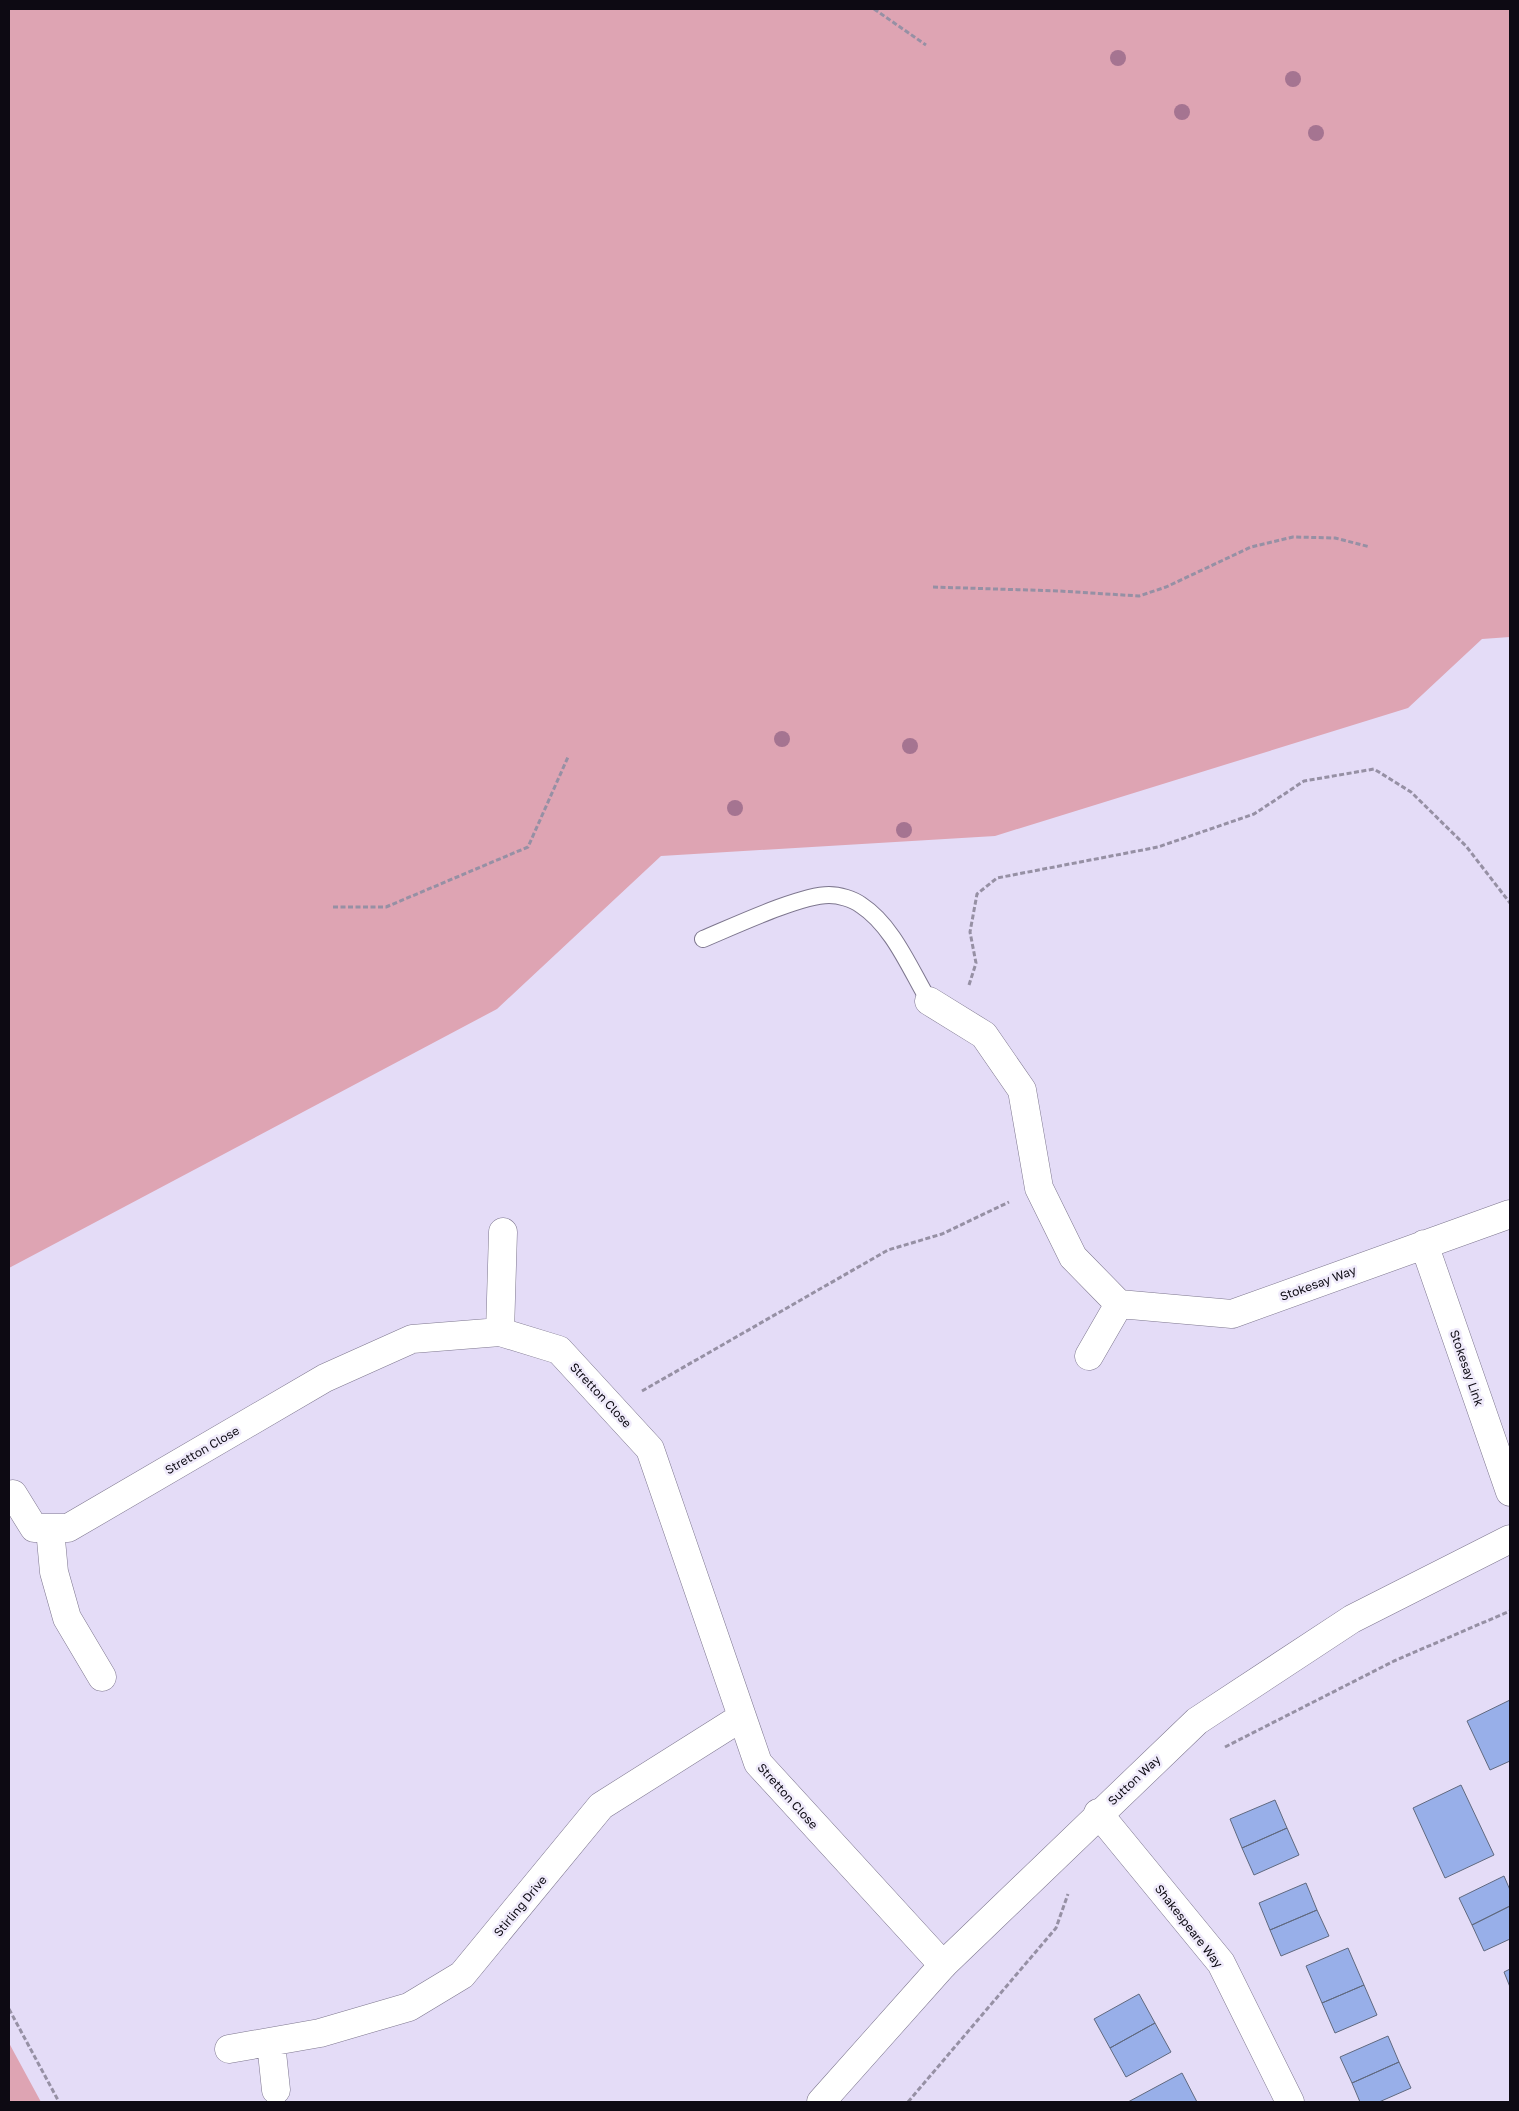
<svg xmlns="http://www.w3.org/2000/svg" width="1519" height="2111" font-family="'Golos Text',sans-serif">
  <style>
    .green { fill: #dea4b3 }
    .building { fill: #98afe9; stroke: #60697f }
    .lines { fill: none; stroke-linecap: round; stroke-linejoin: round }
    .lane-casing { stroke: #7d768e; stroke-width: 18 }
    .street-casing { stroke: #7d768e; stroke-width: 29 }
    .secondary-casing { stroke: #7d768e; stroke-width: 29 }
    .path { stroke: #9690a4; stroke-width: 3; stroke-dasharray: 5 2.5; stroke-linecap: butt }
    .lane { stroke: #fff; stroke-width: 16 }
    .street { stroke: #fff; stroke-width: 28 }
    .secondary { stroke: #fff; stroke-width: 28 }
    .tree { fill: #a57491 }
    .labels { text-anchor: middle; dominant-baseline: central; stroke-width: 5; stroke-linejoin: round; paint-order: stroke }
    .street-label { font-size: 12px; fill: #0d0a13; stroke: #f0ebfb }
  </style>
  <rect width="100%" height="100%" fill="#e4dcf7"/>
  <path class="green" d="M9,9h1501v628l-28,2 -74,69 -413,128 -334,20 -164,153 -488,259z
    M9,2043l32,59h-32z"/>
  <path class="building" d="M1510,1700v61l-20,9 -23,-49z
    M1461,1785l33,70 -49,23 -32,-70z
    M1275,1800l12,28 -45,20 -12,-29z
    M1287,1828l12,27 -45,20 -12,-27z
    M1504,1876l6,14v16l-38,19 -13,-27z
    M1306,1883l11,27 -47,20 -11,-27z
    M1510,1906v33l-26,12 -12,-26z
    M1317,1910l12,26 -48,20 -11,-26z
    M1348,1948l16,37 -42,18 -16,-37z
    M1510,1969v18l-6,-15z
    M1364,1985l13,30 -42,18 -13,-30z
    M1139,1994l16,29 -45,25 -16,-29z
    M1155,2023l16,29 -45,25 -16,-29z
    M1388,2036l11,26 -47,21 -12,-26z
    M1399,2062l12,26 -32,14h-19l-8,-19z
    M1182,2073l15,29h-69z"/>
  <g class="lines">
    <g class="lane-casing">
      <path id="lane" d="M703,939c29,-12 97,-44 126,-44 10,0 24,4 32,10 32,21 49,64 68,96"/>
    </g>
    <g class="street-casing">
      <path id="street" d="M929,1001l55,34 38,55 17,98 34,69 46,47 113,10 278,-100
        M1424,1244l86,248
        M500,1332l3,-100
        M1089,1356l30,-52
        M13,1494l21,34h34l257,-150 87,-39 88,-7 59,18 91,99 108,314 185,202
        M50,1529l4,43 13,46 35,59
        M1098,1813l123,150 69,139
        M271,2043l5,47
        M229,2049l91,-16 89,-26 53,-32 139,-169 141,-89"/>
    </g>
    <g class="secondary-casing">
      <path id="secondary" d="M821,2102l122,-137 254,-244 155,-102 158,-80"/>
    </g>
    <path class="path" d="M874,9l52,36
      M933,587l126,4 80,5 27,-9 85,-40 42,-10 42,1 35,9
      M333,907h53l142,-60 40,-90
      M969,985l7,-22 -6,-31 7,-38 20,-16 161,-31 96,-33 50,-33 70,-12 37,23 55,54 44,57
      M642,1391l246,-141 54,-16 67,-32
      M1225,1747l169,-86 116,-50
      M9,2009l50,93
      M908,2102l148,-174 12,-34"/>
    <use href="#lane" class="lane"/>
    <use href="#street" class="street"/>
    <use href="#secondary" class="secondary"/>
  </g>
  <g class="tree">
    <circle cx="1118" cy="58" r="8"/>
    <circle cx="1293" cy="79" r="8"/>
    <circle cx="1182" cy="112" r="8"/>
    <circle cx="1316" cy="133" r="8"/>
    <circle cx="782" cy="739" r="8"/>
    <circle cx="910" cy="746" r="8"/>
    <circle cx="735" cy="808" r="8"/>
    <circle cx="904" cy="830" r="8"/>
  </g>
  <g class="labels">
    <g class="street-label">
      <text transform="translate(1318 1283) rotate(-20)">Stokesay Way</text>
      <text transform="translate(1467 1368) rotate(71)">Stokesay Link</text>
      <text transform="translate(601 1395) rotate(47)">Stretton Close</text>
      <text transform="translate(202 1450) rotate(-30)">Stretton Close</text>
      <text transform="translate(1134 1780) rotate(-43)">Sutton Way</text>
      <text transform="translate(788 1796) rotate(48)">Stretton Close</text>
      <text transform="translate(520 1906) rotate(-50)">Stirling Drive</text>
      <text transform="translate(1189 1926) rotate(52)">Shakespeare Way</text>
    </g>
  </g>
  <rect width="1519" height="2111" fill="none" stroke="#0d0a13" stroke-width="20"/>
</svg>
